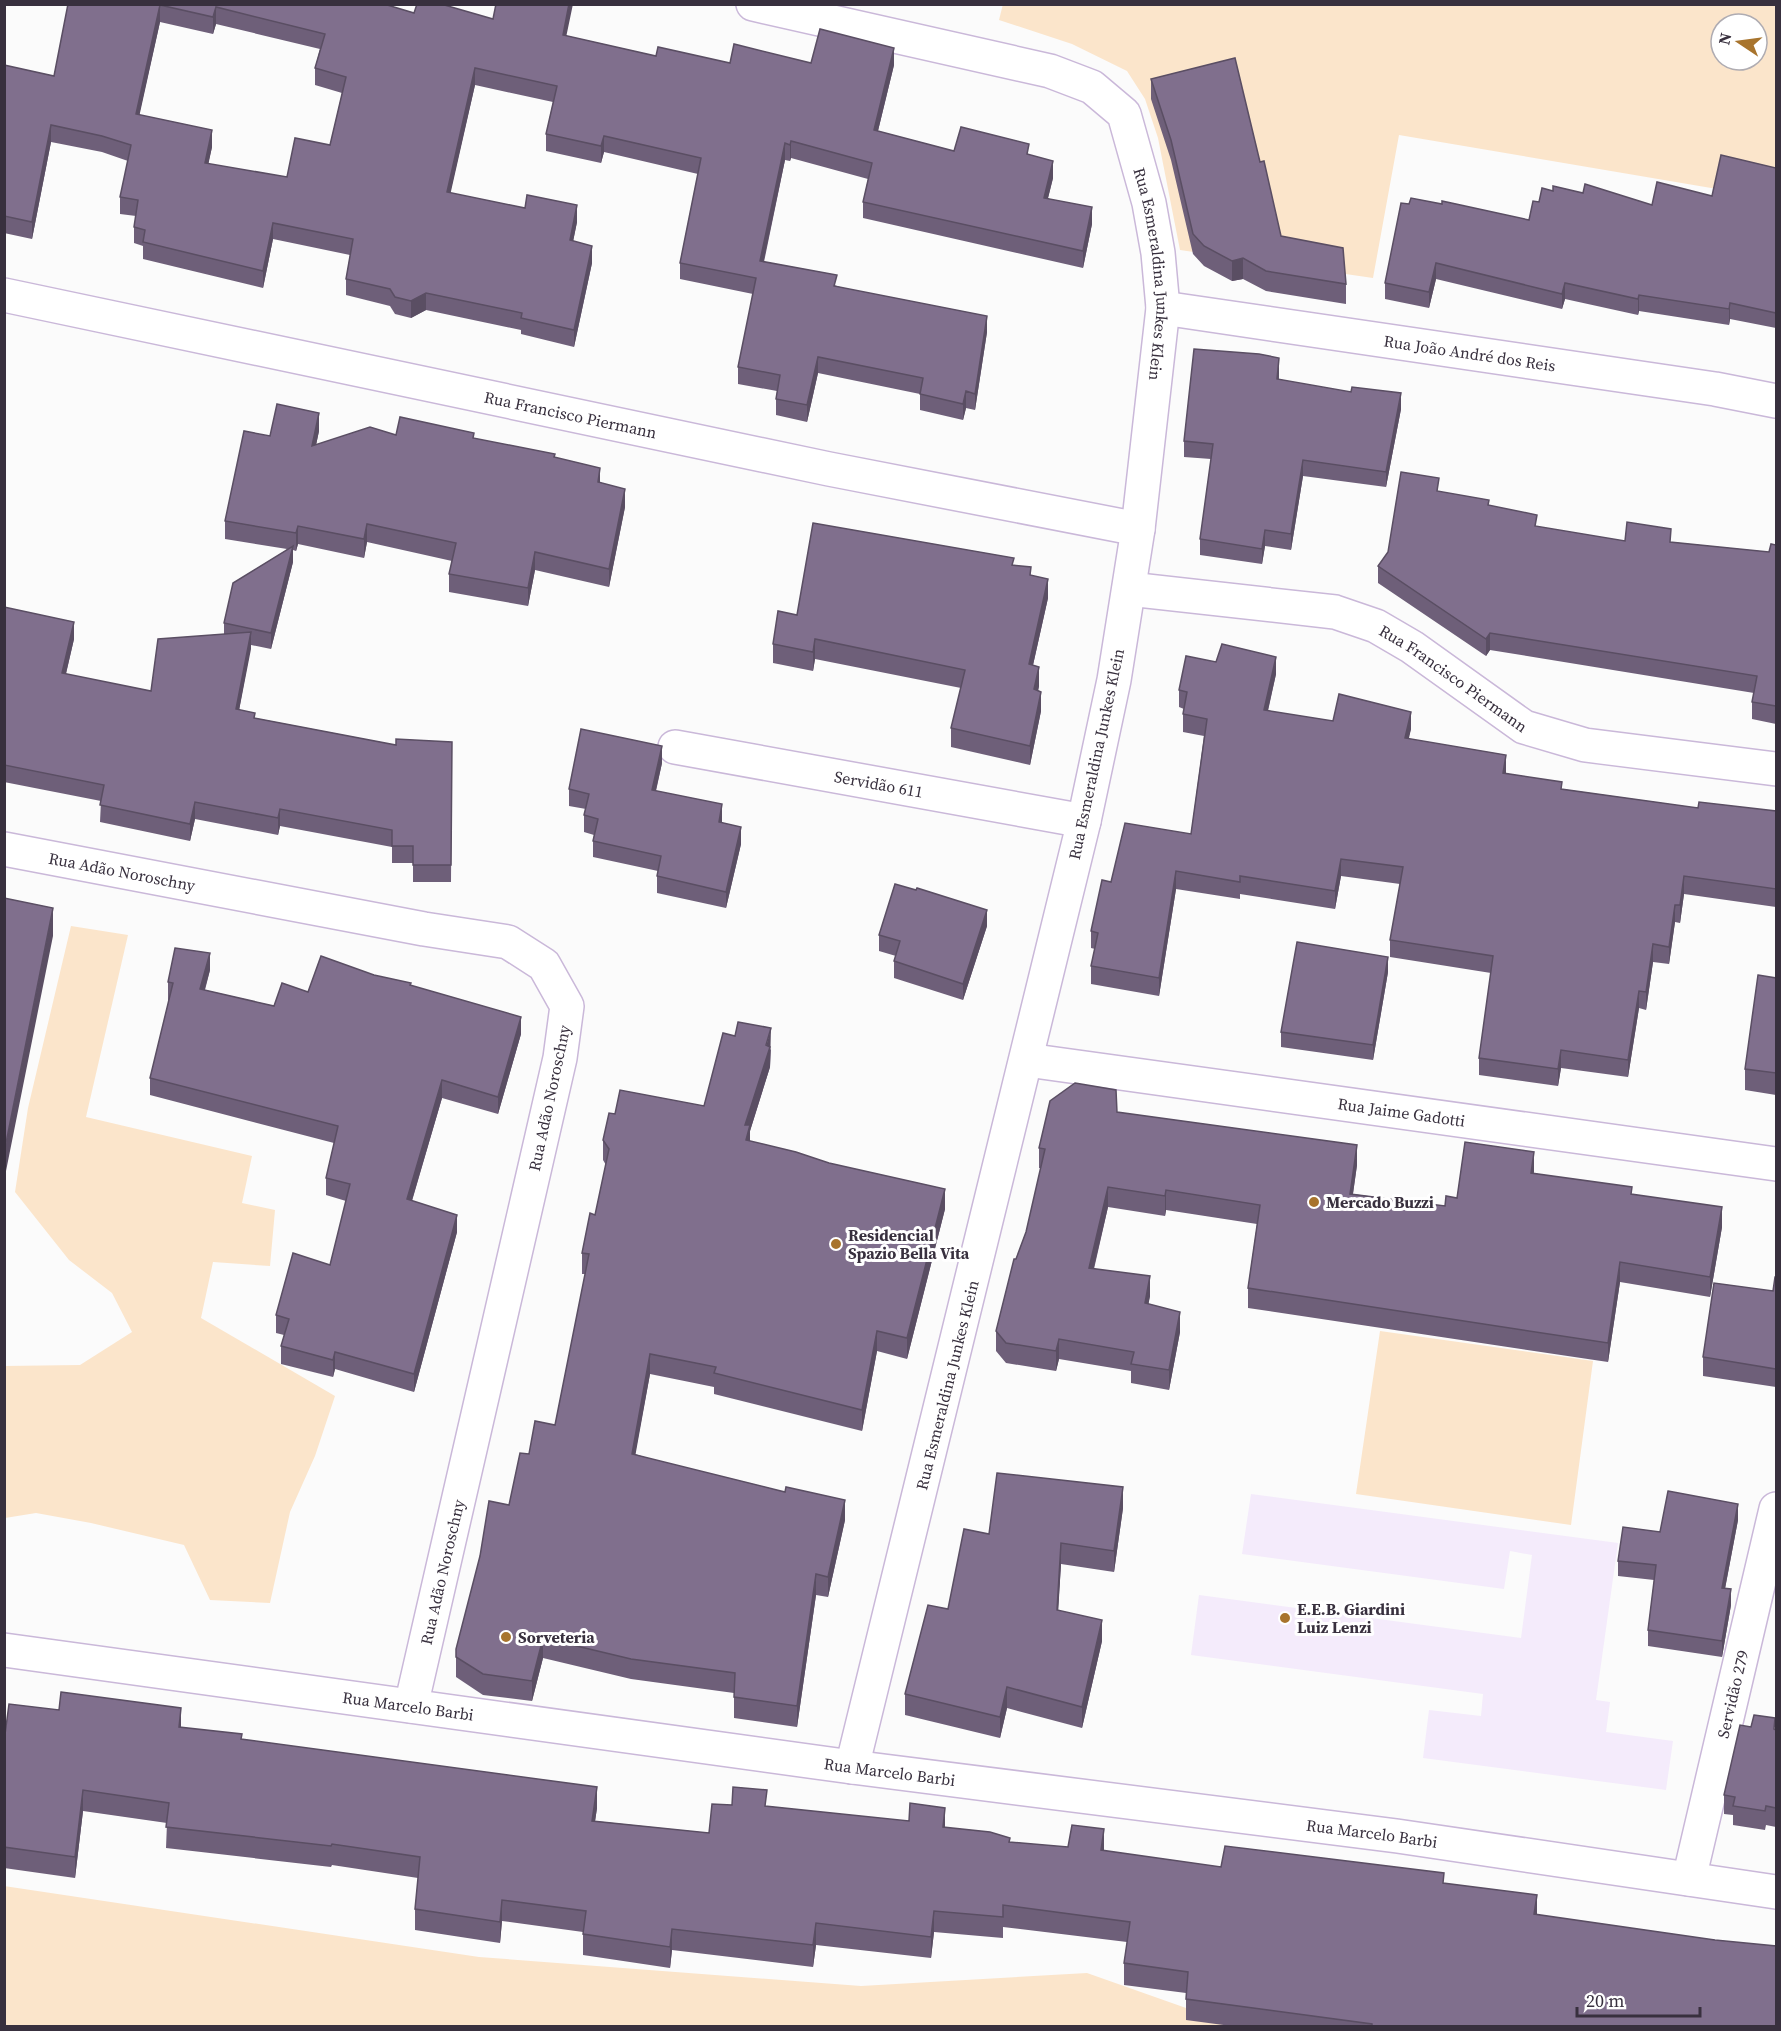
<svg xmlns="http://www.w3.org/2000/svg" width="1781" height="2031" font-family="'Source Serif 4',serif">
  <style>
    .built { fill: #f4ebfb }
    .green { fill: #fbe5cb; fill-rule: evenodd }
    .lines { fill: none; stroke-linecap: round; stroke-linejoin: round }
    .street-casing { stroke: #cab8d9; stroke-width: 36 }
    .secondary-casing { stroke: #cab8d9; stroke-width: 36 }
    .street { stroke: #fff; stroke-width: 33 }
    .secondary { stroke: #fff; stroke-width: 33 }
    .wall { fill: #6e5f79; fill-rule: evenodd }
    .shaded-wall { fill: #5a4e63 }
    .building { fill: #806f8d; stroke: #5a4e63; stroke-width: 1.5; fill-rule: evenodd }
    .poi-dot { fill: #a8742d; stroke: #fff; stroke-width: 2 }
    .labels { text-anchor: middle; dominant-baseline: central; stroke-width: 6; stroke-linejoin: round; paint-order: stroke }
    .street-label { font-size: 16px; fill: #38303e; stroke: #fff }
    .poi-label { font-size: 16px; font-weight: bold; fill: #38303e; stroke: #fff; text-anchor: start }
  </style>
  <rect width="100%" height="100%" fill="#fbfbfb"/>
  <path class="built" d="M1251,1494l367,49 -22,157 14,2 -4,30 67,9 -7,49 -243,-32 6,-48 52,6 2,-22 -292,-39 8,-60 322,43 11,-83 -22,-4 -6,38 -262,-35z"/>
  <path class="green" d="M1003,4l773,1v194l-377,-64 -26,143 -193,-28 -22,-112 -13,-39 -18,-28 -55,-27 -73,-24zM1721,24h36v36h-36z
    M71,926l57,9 -42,182 166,39 -10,47 33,7 -5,56 -57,-4 -12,56 134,78 -20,60 -25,56 -20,91 -60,-3 -26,-55 -93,-22 -55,-10 -31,5 -1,-152 76,-1 52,-33 -20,-39 -43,-33 -54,-68 13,-84z
    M1380,1331l213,30 -22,164 -215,-31z
    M4,1886l475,71 382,29 226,-13 150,53h-1232z"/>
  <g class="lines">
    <g class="street-casing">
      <g id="street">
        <path id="s1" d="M753,4l297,67 42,16 32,27 25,89 9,50 5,55 -25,221 -24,151 -30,141 -232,946"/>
        <path id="s2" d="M4,295l825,174 309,60"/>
        <path id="s3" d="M1163,308l552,81 61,12"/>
        <path id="s4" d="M1129,589l206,23 41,14 36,21 112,80 61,18 191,24"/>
        <path id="s5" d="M675,747l409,74"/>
        <path id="s6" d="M4,849l420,80 84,13 36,23 23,41 -7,52 -149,648"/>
        <path id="s7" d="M1027,1060l749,104"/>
        <path id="s8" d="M1689,1879l87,-370"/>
      </g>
    </g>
    <g class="secondary-casing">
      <g id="secondary">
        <path id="s9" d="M4,1650l848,117 545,69 379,56"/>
      </g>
    </g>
    <use href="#street" class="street"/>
    <use href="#secondary" class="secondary"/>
  </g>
  <path class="wall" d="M68,4h316l30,9 79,6 163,37 74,7h81l83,2 -16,66 76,20 75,3 24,24 -5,20 44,26 -9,44 -220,-50v-16l5,-23 -77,-21 -1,3 -5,-1 -21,102 73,24 150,46 -12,78 -9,-2 -3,12 -43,-10v-16l-102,-21 -11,49 -31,-7v-16l1,-8 -39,-7v-17l15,-73 -73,-15v-16l18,-89 -94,-22 -3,11 -55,-12v-17l7,-32 -78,-17 -25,108 127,29 -4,19 19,22 -18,84 -53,-13v-4l-95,-20 -15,8 -16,-4 -5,-8 -44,-11v-16l4,-24 -77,-16 -10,49 -120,-29v-13l-9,-3v-16l2,-11 -16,-2v-17l8,-36 -26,-9 -51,-10 -19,97 -28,-6v-168l50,11zM160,22l53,12 3,-10 104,25 -5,19v17l27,8 -12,52 -43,32 -79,-13 4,-17 -73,-32z
    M1151,79l109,83 21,74 65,48v20l-80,-13 -23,-12 -11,2 -28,-15 -11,-12 -22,-94 -20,-61z
    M1776,168v160l-46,-9 -1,6 -90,-14 -1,4 -73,-16 -3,10 -126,-30 -7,29 -44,-9v-16l144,-63 10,-18 14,-11 30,2 69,12 60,-9z
    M1279,374v5l122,30 -15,78 -83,-11 -12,74 -26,-4 -3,18 -62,-9v-16l11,-80 -27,-2v-16z
    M319,431l-3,14 80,-10 78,3 81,20 45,25 25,24 -16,80 -74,-17 -7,36 -79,-14v-18l3,-13 -85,-19 -3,16 -66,-14 -2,7 -3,-1v12l-22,87 -20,-4 -12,65 16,8 141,27 56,-3 -1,140h-38v-19h-21v-16l-112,-21 -2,9 -83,-16 -5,22 -90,-19 1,-21 -97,-19v-175l70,32 -8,35 85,17 73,-57v-11l63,-74 -62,-10v-18l45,-85z
    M1439,491l50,14 48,22 88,14 46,1 98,10 7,-7v179l-24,-5v-17l2,-9 -264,-43 -4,6 -108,-73v-17l10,-14z
    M1014,565l17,10 17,23 -15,67 6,21 -1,5 3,20 -11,54 -79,-18v-19l10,-40 -146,-29 -2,12 -40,-8v-19l24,-29z
    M1216,662l60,12 -8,37 65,10 78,8 -3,10 98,34 56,16 136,19 78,3v96l-92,-13 -4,29 -5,-1 -6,42 -16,-2 -7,48 -7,-2 -11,69 -67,-9 -3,18 -79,-11v-17l12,-85 -101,-16v-17l10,-56 -59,-8 -6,33 -95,-15v5l-64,-10 -17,107 -68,-12v-18l4,-17 -4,-1v-17l20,-49 80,-48 13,-98 -21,-4v-18l1,-5 -5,-2v-17z
    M662,763l-6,28 66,30v1l19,22 -15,64 -69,-15v-17l1,-5 -65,-14v-16l1,-6 -10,-3v-17l2,-6 -17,-3v-17z
    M987,926l-24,74 -69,-22v-17l2,-5 -17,-5v-16z
    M210,970l-5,20 69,16 34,-14 66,-17 37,10 110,49 -23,80 -56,-16 -30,103 45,31 -43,160 -79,-23 -2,8 -52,-13v-18l3,-11 -8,-2v-18l54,-50 16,-64 -20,-6v-17l8,-35 -184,-48v-17l19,-78h-1v-18z
    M1388,972l-15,88 -92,-13v-15z
    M1776,978v117l-31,-5v-21z
    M771,1049l-1,18 -20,64v10l195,68 -38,150 -30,-8 -15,80 -148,-37v-7l-64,-13 -15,80 210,66 -17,77 -12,-2 -19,132 -63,-9v-25l-103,-14 -88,-21 -11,43 -49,-6 -27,-18v-28l73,-195 26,-29 30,-151h-3v-21l13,-38 11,-50 -3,-5v-20l12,-26 89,-8z
    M1117,1112l240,53 -4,29 92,12 12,-8 77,-25 98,21 90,33 -12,70 -90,-15 -12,80 -360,-54v-20l9,-64 -91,-14 -1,6 -57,-9 -14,62 56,27 -2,8 32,28 -11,58 -38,-7v-12l-72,-12 -3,12 -50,-8 -10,-12v-20l20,-72 10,-27 15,-64h-2v-20z
    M1776,1277v110l-73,-11v-19l70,-66z
    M1123,1508l-9,64 -53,-8 -3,46 44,31 -20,87 -75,-20 -7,30 -95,-23v-21l43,-85 41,-75z
    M1738,1520l-13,69 6,16 -9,52 -74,-11v-16l6,-50 -36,-4v-15l42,-29z
    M181,1728l416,80 -2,13 114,12 23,-28 35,1 178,22 65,14 94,9 117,16 223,16 93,31 239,112h-545l-45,-6v-27l-62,-8v-22l3,-21 -124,-15v11l-69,-6 -3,26 -115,-13 -3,22 -141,-17 -2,18 -87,-13v-23l-81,-11 -2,22 -85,-13v-21l3,-31 -86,-13 -1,2 -165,-19 1,-25 -84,-12 -8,67 -71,-10v-126z
    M1775,1730h1v97l-10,-2 -1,5 -32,-5v-10l-9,-1v-19z"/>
  <path class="shaded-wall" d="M569,4h4l-10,48v-17z
    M160,5v17l-24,109v-17z
    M216,7v17l-3,10v-17z
    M894,48v17l-20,82v-17z
    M475,68v17l-28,124v-17z
    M51,125v17l-19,97v-17z
    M212,130v17l-7,33v-17z
    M604,136v16l-3,11v-17z
    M791,141v17l-1,3v-16z
    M785,143v17l-25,118v-17z
    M1053,161v17l-9,36v-16z
    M577,205v17l-7,35v-17z
    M1092,207v17l-9,44v-17z
    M273,223v16l-10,49v-17z
    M592,246v17l-18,84v-17z
    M1243,258v21l-11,2v-20z
    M1436,263v16l-7,29v-16z
    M1565,283v16l-3,10v-15z
    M426,293v17l-15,8v-17z
    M1639,295v16l-1,4v-16z
    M1730,303v16l-1,6v-16z
    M987,316v16l-12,78v-16z
    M818,357v16l-11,49v-17z
    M1279,358v16l-2,21v-16z
    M966,391v17l-3,12v-16z
    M1401,393v16l-15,78v-15z
    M319,413v18l-7,33v-18z
    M1303,460v16l-12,74v-16z
    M600,468v18l-2,-4z
    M625,489v18l-16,80v-18z
    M367,524v18l-3,16v-19z
    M298,526v18l-2,7v-18z
    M1265,530v16l-3,18v-15z
    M293,546v16l-22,87v-16z
    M535,552v18l-7,36v-18z
    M1048,579v19l-19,85v-19z
    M74,622v17l-12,51v-17z
    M251,632v17l-15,77v-17z
    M1490,633v17l-4,6v-17z
    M815,639v20l-2,12v-19z
    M1276,657v17l-12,53v-17z
    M1039,667v19l-5,23v-20z
    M1041,692v19l-11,54v-19z
    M1411,712v17l-6,27v-18z
    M662,746v17l-10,44v-17z
    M1506,755v18l-3,18v-18z
    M195,802v17l-5,22v-17z
    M722,804v17l-3,17v-16z
    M280,809v17l-2,9v-17z
    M741,827v17l-15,64v-16z
    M1341,859v17l-6,33v-18z
    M1176,871v18l-17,107v-18z
    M1684,876v18l-4,29v-18z
    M1675,905v17l-6,42v-17z
    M53,908v28l-49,245v-28z
    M987,910v16l-24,74v-16z
    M1653,944v18l-7,48v-18z
    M210,953v17l-10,36v-17z
    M1388,957v15l-15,88v-15z
    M1639,991v17l-11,69v-17z
    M521,1017v17l-23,80v-17z
    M771,1028l-1,39 -20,64v15l-5,-1v-20z
    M1561,1050v18l-3,18v-17z
    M442,1080v18l-35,119v-18z
    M1357,1145v20l-7,49v-20z
    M1534,1152v20l-3,21v-20z
    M1108,1187v20l-19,81v-20z
    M945,1189v20l-38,150v-21z
    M1166,1190v20l-1,6v-20z
    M1722,1207v20l-12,70v-20z
    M457,1215v17l-43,160v-18z
    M1620,1262v20l-12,80v-19z
    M1150,1276v20l-5,27v-20z
    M1180,1312v20l-11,58v-20z
    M877,1331v20l-15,80v-21z
    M1059,1339v20l-3,12v-20z
    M335,1352v17l-2,8v-17z
    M650,1354v20l-18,100v-20z
    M1123,1487v21l-9,64v-21z
    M845,1500v20l-17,77v-20z
    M1738,1504v16l-16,84v-16z
    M1061,1543v21l-4,67v-21z
    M816,1574v21l-19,132v-21z
    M1731,1589v16l-9,52v-16z
    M1102,1620v21l-20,87v-21z
    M543,1638v20l-11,43v-20z
    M1007,1687v21l-7,30v-21z
    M181,1708v21l-2,-2z
    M597,1787v21l-5,34v-21z
    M83,1790v21l-8,67v-21z
    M945,1808v21l-2,-2z
    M1104,1829v21h-3z
    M1537,1895v21l-3,-2z
    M502,1900v21l-2,22v-21z
    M934,1911v21l-3,26v-21z
    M816,1923v22l-3,22v-22z
    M672,1929v21l-2,18v-21z"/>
  <path class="building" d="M68,4h316l30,9 3,-9h24l52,15 3,-15h73l-6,31 93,21 2,-9 72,16 4,-19 77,19 9,-34 74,19 -20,82 80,21 7,-24 68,17 -2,10 26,7 -9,37 48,9 -9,44 -220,-49 9,-39 -81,-22 -1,4 -5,-2 -25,118 77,14 -3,11 153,30 -12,78 -9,-3 -3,13 -43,-10 3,-16 -105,-21 -11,48 -31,-6 4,-24 -42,-8 18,-89 -76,-15 21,-105 -97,-22 -3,10 -55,-12 11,-48 -82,-18 -28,124 78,16 2,-13 50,10 -7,35 22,6 -18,84 -53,-12 1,-5 -96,-20 -15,8 -16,-4 -5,-8 -44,-10 7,-40 -80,-16 -10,48 -120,-29 2,-12 -11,-3 4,-27 -18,-3 11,-52 -29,-9 -51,-11 -19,97 -28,-6v-151l50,11zM160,5l53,12 3,-10 109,27 -10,34 31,9 -16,68 -35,-7 -8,39 -82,-14 7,-33 -76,-16z
    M1235,58l25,104 4,-1 17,75 62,12 3,36 -80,-13 -23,-13 -11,3 -28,-15 -11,-12 -22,-94 -20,-61z
    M1721,155l55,13v145l-46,-10 -1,6 -90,-14 -1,4 -73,-16 -3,11 -126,-31 -7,29 -44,-9 16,-80 8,1 2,-6 31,6v-3l87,19 4,-19 6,1 3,-14 11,3v-5l30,7 2,-9 67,21 5,-23 55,14z
    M1194,349l65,5 20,4 -2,21 74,13 1,-5 49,6 -15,79 -83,-12 -12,74 -26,-4 -3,19 -62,-10 13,-95 -29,-3z
    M277,404l42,9 -7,33 58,-19 26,8 4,-18 74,16 -1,5 82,16 -1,3 46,11 -2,14 27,7 -16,80 -74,-17 -7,36 -79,-14 7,-31 -89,-19 -3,15 -66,-13 -2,7 -71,-12 19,-90 26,5z
    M1401,472l38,6 -2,13 52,9 -1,5 49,10 -2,11 90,15 2,-19 44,7 -1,13 99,10 2,-8 5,1v161l-24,-4 5,-26 -267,-43 -4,6 -108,-73 10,-14z
    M813,523l201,35 -2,7 19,2 -1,8 18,4 -19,85 10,3 -5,22 7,3 -11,54 -79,-18 14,-58 -150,-31 -2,13 -40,-8 5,-33 19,4z
    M293,546l-22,87 -47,-10 9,-40z
    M4,607l70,15 -12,51 89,18 7,-52 93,-7 -15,77 19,4 -1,5 142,27v-6l56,3 -1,123h-38v-19h-21v-16l-112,-21 -2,9 -83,-16 -5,22 -90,-19 4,-20 -100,-20z
    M1222,644l54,13 -12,53 69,11 6,-27 72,18 -6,26 101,17 -3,18 59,9 -1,7 137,19 1,-6 77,9v78l-92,-13 -4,29h-5l-6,42 -16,-3 -7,48 -7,-1 -11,69 -67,-10 -3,19 -79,-11 14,-102 -103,-16 13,-73 -62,-8 -6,32 -95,-15v6l-64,-11 -17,107 -68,-12 7,-33 -7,-2 11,-51 9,2 14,-59 66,11 16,-115 -24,-5 4,-22 -8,-2 7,-34 30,6z
    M581,729l81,17 -10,44 70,14 -3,18 22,5 -15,65 -69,-16 4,-20 -68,-15 5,-22 -14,-4 5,-21 -20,-5z
    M895,884l21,6 1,-2 70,22 -24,74 -69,-23 6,-20 -21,-6z
    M4,898l49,10 -49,245z
    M1297,942l91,15 -15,88 -92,-13z
    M175,948l35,5 -10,36 74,17 8,-23 26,9 13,-36 53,19 37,8 -1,2 111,32 -23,80 -56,-17 -35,119 50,16 -43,159 -79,-22 -2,8 -52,-14 8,-27 -13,-4 17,-62 37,12 20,-81 -24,-6 12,-52 -188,-48 23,-95 -5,-1z
    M1758,975l18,3v95l-31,-4z
    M738,1022l33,6 -5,17 4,2 -25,78h5l-4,15 50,12 33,11 116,26 -38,149 -30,-7 -15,79 -148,-37 2,-6 -66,-13 -18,100 153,38 1,-5 59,13 -17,77 -12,-3 -19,132 -63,-9 1,-24 -104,-14 -88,-21 -11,43 -49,-7 -27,-17v-8l24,-93 9,-55 20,4 11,-52 9,1 6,-33 20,4 34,-171 -7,-1 8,-40 5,2 14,-66 -6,-9 6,-27 6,1 5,-24 84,16 19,-73 12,3z
    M1075,1083l41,7 1,22 240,33 -7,49 95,12 1,-10 11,2 8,-56 69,10 -3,21 101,14 -1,7 91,13 -12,70 -90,-15 -12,81 -360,-55 12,-83 -94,-15 -1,6 -57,-9 -19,81 61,8 -5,27 35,9 -11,58 -38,-6 3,-12 -75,-13 -3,12 -50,-8 -10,-12 18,-72h2l10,-27 13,-57 6,-26 -6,-1 11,-47z
    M1775,1277h1v92l-73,-12 11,-74 59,8z
    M997,1473l126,14 -9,64 -53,-8 -4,67 45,10 -20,87 -75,-20 -7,30 -95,-23 23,-89 20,4 16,-80 25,5z
    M1668,1491l70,13 -16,84 9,1 -9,52 -74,-11 8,-65 -38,-4 5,-34 37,5z
    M61,1692l120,16 -2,19 63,7 -1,5 356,48 -5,34 117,12 3,-29 20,1 1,-18 34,3 -2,16 144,15 1,-18 35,5 -2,19 47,5 20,6 -1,4 59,5 4,-22 32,4 -3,21 120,17 4,-21 219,27 -1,10 94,12 -3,19 181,26 61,6v80h-404v-2l-186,-25 2,-27 -64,-9 6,-41 -127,-17v12l-69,-6 -3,26 -115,-14 -3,22 -141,-16 -2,18 -87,-13 3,-23 -84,-11 -2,22 -85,-13 5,-52 -88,-13 -1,2 -165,-19 3,-24 -86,-13 -8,67 -71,-10v-105l5,-38 50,6z
    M1754,1715l21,3 -1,11 2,1v78l-10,-2 -1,5 -32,-5 2,-9 -11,-2 16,-70 11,2z"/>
  <g class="poi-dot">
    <circle cx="1314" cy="1202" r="6"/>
    <circle cx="836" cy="1244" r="6"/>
    <circle cx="1285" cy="1618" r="6"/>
    <circle cx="506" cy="1637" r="6"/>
  </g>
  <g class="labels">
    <g class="street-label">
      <text stroke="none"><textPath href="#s1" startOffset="555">Rua Esmeraldina Junkes Klein</textPath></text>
      <text stroke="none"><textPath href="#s3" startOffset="310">Rua João André dos Reis</textPath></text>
      <text stroke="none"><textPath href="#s2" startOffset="579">Rua Francisco Piermann</textPath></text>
      <text stroke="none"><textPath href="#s4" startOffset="344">Rua Francisco Piermann</textPath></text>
      <text transform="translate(1096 754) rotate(-78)">Rua Esmeraldina Junkes Klein</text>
      <text stroke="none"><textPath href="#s5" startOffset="207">Servidão 611</textPath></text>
      <text stroke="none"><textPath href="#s6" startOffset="120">Rua Adão Noroschny</textPath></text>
      <text transform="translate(549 1098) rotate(-78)">Rua Adão Noroschny</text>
      <text stroke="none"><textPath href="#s7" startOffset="378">Rua Jaime Gadotti</textPath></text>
      <text transform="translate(947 1385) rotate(-76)">Rua Esmeraldina Junkes Klein</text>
      <text transform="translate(442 1572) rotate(-77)">Rua Adão Noroschny</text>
      <text stroke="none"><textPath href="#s8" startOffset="190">Servidão 279</textPath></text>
      <text stroke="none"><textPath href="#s9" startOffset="408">Rua Marcelo Barbi</textPath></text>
      <text stroke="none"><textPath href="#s9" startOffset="894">Rua Marcelo Barbi</textPath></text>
      <text stroke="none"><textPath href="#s9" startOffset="1380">Rua Marcelo Barbi</textPath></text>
    </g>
    <g class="poi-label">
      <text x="1326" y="1202">Mercado Buzzi</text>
      <text x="848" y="1235">Residencial<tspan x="848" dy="18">Spazio Bella Vita</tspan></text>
      <text x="1297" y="1609">E.E.B. Giardini<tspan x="1297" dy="18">Luiz Lenzi</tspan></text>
      <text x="518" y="1637">Sorveteria</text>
    </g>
  </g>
  <rect width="1781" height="2031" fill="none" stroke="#38303e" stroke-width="12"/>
  <g transform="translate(1739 42) rotate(283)"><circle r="28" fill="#ffffff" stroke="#afacb2" stroke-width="1.5"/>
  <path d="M0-4.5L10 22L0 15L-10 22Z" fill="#a8742d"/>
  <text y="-9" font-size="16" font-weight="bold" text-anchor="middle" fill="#38303e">N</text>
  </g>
  <path d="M1577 2007v9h123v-9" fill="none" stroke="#38303e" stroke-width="3"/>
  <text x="1586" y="2007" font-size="18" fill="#38303e" stroke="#ffffff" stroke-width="4.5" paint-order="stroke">20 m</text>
</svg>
